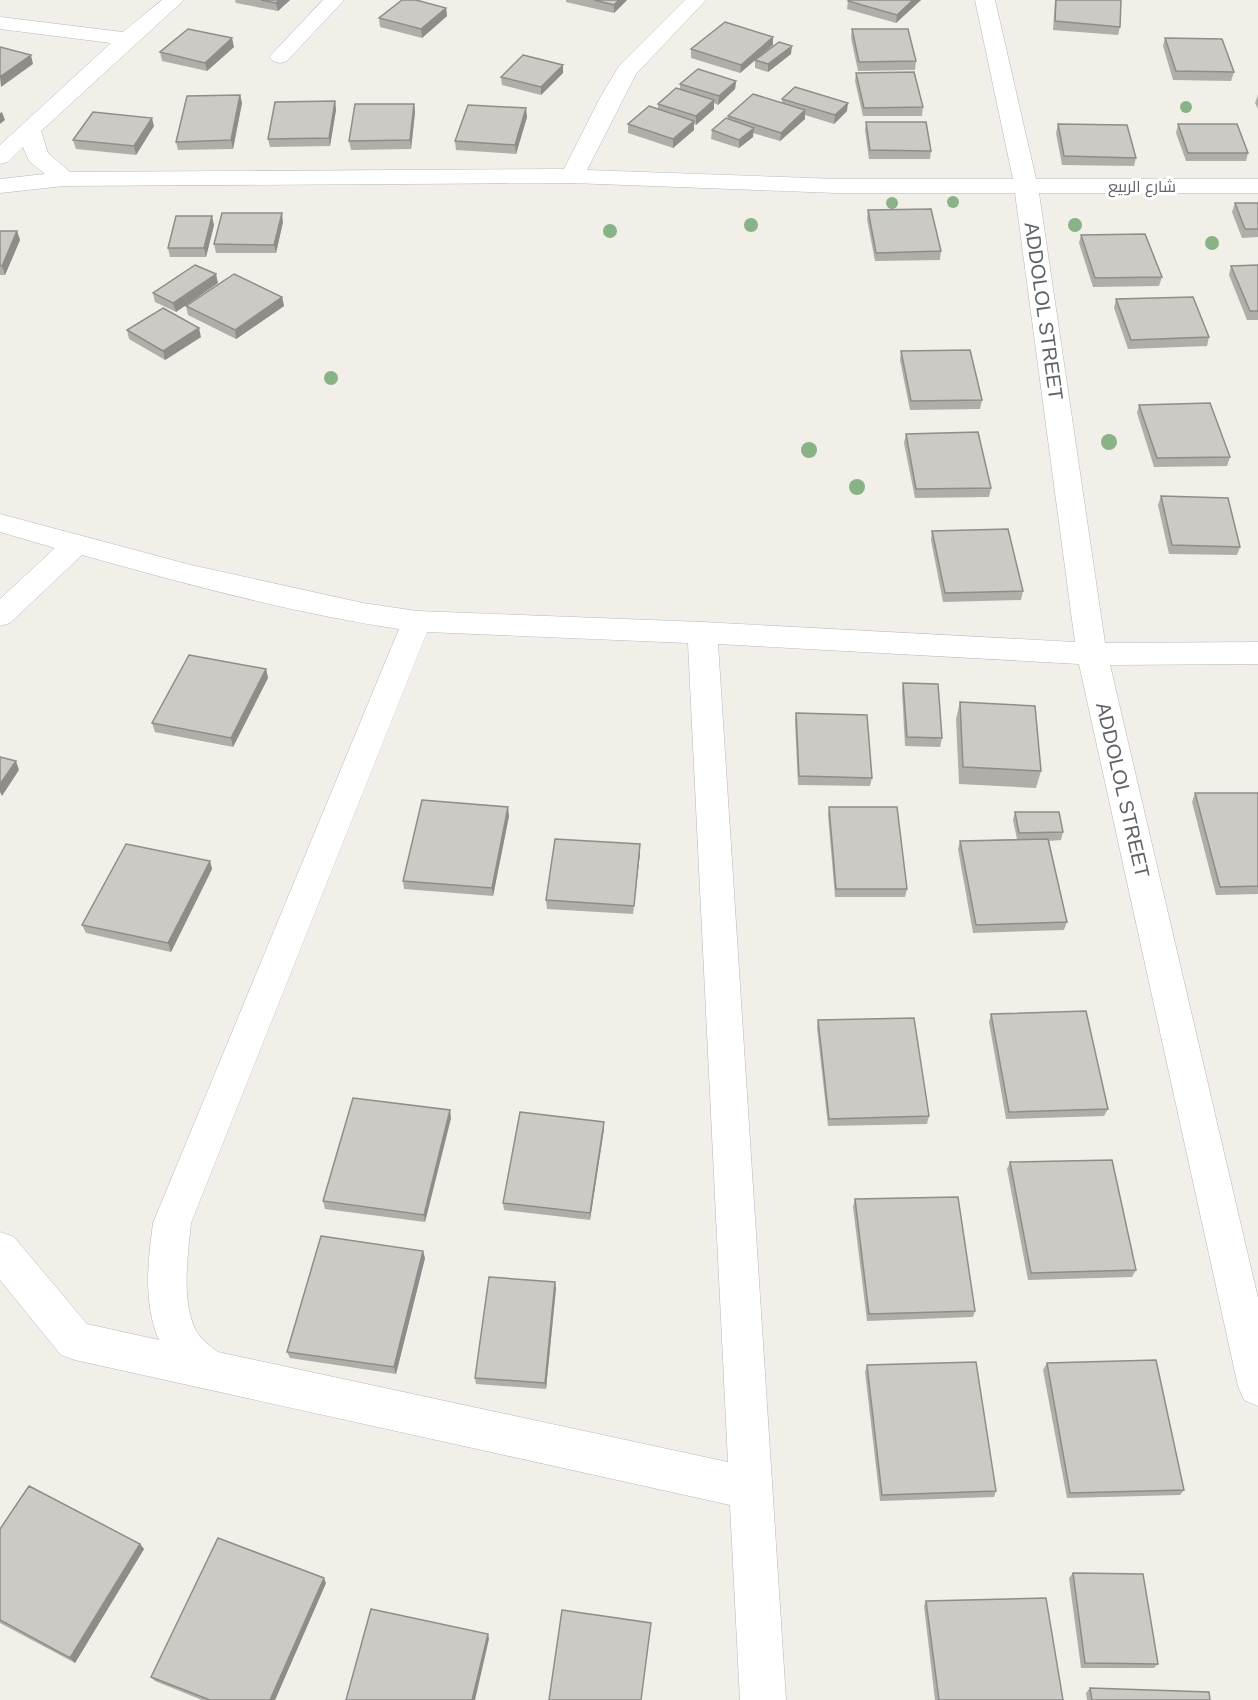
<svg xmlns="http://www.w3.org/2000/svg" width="1258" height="1700" font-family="Arial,Cairo,sans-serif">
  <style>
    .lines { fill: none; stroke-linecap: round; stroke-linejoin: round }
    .minor-casing { stroke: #b5b8bc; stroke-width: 1 }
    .minor { fill: #fff; fill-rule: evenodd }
    .tree { fill: #89b387 }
    .wall { fill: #afaea9 }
    .shaded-wall { fill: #8f8d8a }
    .building { fill: #cccac5; stroke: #8f8d8a; stroke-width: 1.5 }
    .labels { text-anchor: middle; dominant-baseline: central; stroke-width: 6; stroke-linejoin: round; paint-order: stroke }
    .far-street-label { font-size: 16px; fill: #5f6368; stroke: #fff }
    .street-label { font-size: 20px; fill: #5f6368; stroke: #fff }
  </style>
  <rect width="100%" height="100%" fill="#f1efe8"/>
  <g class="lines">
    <g class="minor-casing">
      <path id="minor" d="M162,0h22l-143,131 7,22 22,19 494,-3 37,-73 18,-30 66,-66h21l-70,74 -49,96 250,9h176l-38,-179h20l41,179h222v14h-219l66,450 153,-1v22l-148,1 148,633v108l-14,-6 -6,-14 -159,-722 -361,-20 68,1056h-46l-10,-195 -655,-145 -14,-5 -61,-75v-48l14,5 73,87 72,16c-16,-37 -11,-78 -6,-117l246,-594c-107,-16 -213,-45 -317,-74l-72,68 -10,3v-27l55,-51 -55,-16v-18l191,51 172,38 54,8 285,11 373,20 -60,-449h-178l-265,-10 -508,3 -64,7v-14l45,-5 -16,-13 -6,-14 -15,15 -8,2v-19l111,-102 -111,-14v-12l123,15zM427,632l261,11 40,819 -510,-110c-8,-6 -18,-13 -23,-23 -14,-31 -7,-74 -4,-106z
        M323,0h21l-57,61 -7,2 -7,-2 -4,-4 4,-4z"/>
    </g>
    <use href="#minor" class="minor"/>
  </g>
  <g class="tree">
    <circle cx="1186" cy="107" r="6"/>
    <circle cx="953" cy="202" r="6"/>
    <circle cx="892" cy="203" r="6"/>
    <circle cx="751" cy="225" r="7"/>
    <circle cx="1075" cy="225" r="7"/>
    <circle cx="610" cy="231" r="7"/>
    <circle cx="1212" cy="243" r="7"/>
    <circle cx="331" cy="378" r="7"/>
    <circle cx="1109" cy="442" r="8"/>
    <circle cx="809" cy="450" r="8"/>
    <circle cx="857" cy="487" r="8"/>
  </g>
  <path class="wall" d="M235,0h55l-12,11 -42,-8z
    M566,0h61l-13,13 -48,-11z
    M921,0l-25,23 -49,-14 1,-8z
    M1055,0h66l-1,27 -2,8 -65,-5z
    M446,8l1,8 -25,22 -42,-11 -1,-9z
    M852,29l64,32 -1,9 -57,1 -7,-33z
    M773,37v8l-11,9h29l-23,18 -13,-4v-8l-15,13 -49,-15v-9z
    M1165,38l69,34 -3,9 -58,-1 -10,-34z
    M234,47l-27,24 -45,-10 -2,-9z
    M563,73l-22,22 -39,-10 -1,-8z
    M856,73l67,34 -1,9h-59l-8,-35z
    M736,81l-1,8 -17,16 -4,-2v6l-18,16 -2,-1v6l-21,18 -45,-15v-9l30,-15v-5l22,-15v-5z
    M240,95l2,8 -9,46 -55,1 -2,-8z
    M1258,95v14l-3,-6z
    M782,99l65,12 -13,13 -29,-9v4l-25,22 -27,-8v4l-14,11 -28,-9 1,-9 16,-11v-3l54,-13z
    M335,101l1,9 -6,36 -60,1 -2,-8z
    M414,104l1,8 -4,37 -60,1 -2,-9z
    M527,117l-11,37 -60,-4 -1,-9z
    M866,122l65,29 -1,8h-61l-4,-29z
    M1058,124l78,34 -2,8 -72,-1 -6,-32z
    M1178,124l70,29 -2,8h-60l-10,-28z
    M154,126l-18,29 -60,-6 -3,-9z
    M1235,203h23v34l-16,1 -10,-26z
    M868,210l73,41 -1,9 -65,1 -8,-42z
    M283,222l-7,31h-60l-2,-9z
    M214,225l-8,32h-36l-2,-9z
    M0,231h17l3,9 -15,35h-5z
    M1081,235l81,42 -3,9 -66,1 -14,-44z
    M1258,265v55h-11l-18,-45 2,-9z
    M218,283l-42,29 -21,-10 -2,-9z
    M282,297l2,9 -48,33 -48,-24 -2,-9z
    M1116,299l93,38 -2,9 -79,3 -14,-41z
    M127,330l74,7 -36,23 -36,-21z
    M901,351l81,49 -2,9 -70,1 -10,-50z
    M1139,405l91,52 -3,9 -73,1 -17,-54z
    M906,434l85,54 -2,9 -74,1 -11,-55z
    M1161,496l79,51 -3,8 -68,-1 -11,-49z
    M932,531l91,60 -2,9 -78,2 -12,-62z
    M266,669l2,9 -35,69 -78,-15 -3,-9z
    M903,683l39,55 -2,9 -35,-1 -3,-55z
    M960,702l81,69 -5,17 -77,-4 -3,-65z
    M796,713l76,65 -2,8 -72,-1 -3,-63z
    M1195,793h63v101l-42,1 -24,-93z
    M829,807l78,82 -2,8h-70l-7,-82z
    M1015,812l48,20 -2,8 -12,1 18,81 -3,8 -91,3 -15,-84 2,-8 57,-2 -4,-19z
    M509,816l-16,80 -89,-7 -1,-8z
    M640,853l-7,61 -86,-5 -1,-9z
    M210,861l2,8 -41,83 -85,-19 -4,-8z
    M991,1014l117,95 -4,7 -98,3 -17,-97z
    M818,1020l111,96 -2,8 -99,2 -11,-98z
    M451,1118l-26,104 -100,-13 -2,-8z
    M604,1129l-14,91 -86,-10 -1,-7z
    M1010,1162l126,108 -4,7 -104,3 -21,-111z
    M855,1199l120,112 -2,6 -106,4 -14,-114z
    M425,1258l-29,116 -106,-16 -3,-6z
    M556,1288l-10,101 -70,-5 -1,-6z
    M1047,1363l137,127 -4,5 -113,3 -24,-128z
    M867,1365l129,126 -2,6 -114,4 -15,-129z
    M0,1529l140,15 4,5 -69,114 -75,-40z
    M1073,1573l85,91 -4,4h-73l-12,-90z
    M326,1583l-51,117h-73l-47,-19 -4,-4z
    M926,1601l137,99h-128l-11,-94z
    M1090,1688l120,12h-123l-1,-7z"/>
  <path class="shaded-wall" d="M279,0h11l-12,11 -2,-8z
    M619,0h8l-13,13v-8z
    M913,0h8l-25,23 1,-8z
    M446,8l1,8 -25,22 -1,-9z
    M773,37v8l-33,28 1,-8z
    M232,38l2,9 -27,24 -2,-8z
    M792,46l-1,8 -23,18v-8z
    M31,55l2,9 -32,23 -1,-10z
    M563,65v8l-22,22v-8z
    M736,81l-1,8 -17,16 1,-9z
    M240,95l2,8 -9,46 -2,-9z
    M714,100v9l-18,16v-9z
    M335,101l1,9 -6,36 -1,-8z
    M848,103l-1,8 -13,13 1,-9z
    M414,104l1,8 -4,37 -1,-9z
    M526,108l1,9 -11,37 -1,-9z
    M805,110v9l-25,22 1,-8z
    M2,112l3,8 -5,4v-11z
    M152,118l2,8 -18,29 -2,-9z
    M694,121v9l-21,18v-9z
    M754,128l-1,9 -14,11v-8z
    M282,213l1,9 -7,31 -2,-8z
    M212,216l2,9 -8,32 -2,-9z
    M17,231l3,9 -15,35 -3,-9z
    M216,274l2,9 -42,29 -3,-9z
    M282,297l2,9 -48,33 -1,-9z
    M199,328l2,9 -36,23 -2,-9z
    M266,669l2,9 -35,69 -2,-9z
    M16,761l3,9 -17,26 -2,-4v-8z
    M508,807l1,9 -16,80 -1,-8z
    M640,844v9l-7,61 1,-8z
    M210,861l2,8 -41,83 -3,-9z
    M450,1110l1,8 -26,104 -1,-7z
    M604,1122v7l-14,91v-7z
    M423,1251l2,7 -29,116 -2,-7z
    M555,1282l1,6 -10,101 -1,-6z
    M140,1544l4,5 -69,114 -5,-5z
    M324,1578l2,5 -51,117h-5z
    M488,1634l1,5 -14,61h-3z"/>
  <path class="building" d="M261,0h18l-3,3z
    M402,0h14l30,8 -25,21 -42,-11z
    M594,0h25l-5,5z
    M849,0h64l-16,15 -49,-14z
    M1056,0h65l-1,27 -65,-6z
    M725,22l48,15 -32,28 -50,-16z
    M188,29l44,9 -27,25 -45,-11z
    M852,29h56l8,32 -57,1z
    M1165,38l57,1 12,33 -58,-1z
    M779,42l13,4 -24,18 -13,-4z
    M0,47l31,8 -31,22z
    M523,55l40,10 -22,22 -40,-10z
    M698,69l38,12 -17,15 -39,-12z
    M914,72l9,35 -59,1 -8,-35z
    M795,87l53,16 -13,12 -53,-16z
    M676,88l38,12 -18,16 -38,-12z
    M753,94l52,16 -24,23 -53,-17z
    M240,95l-9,45 -55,2 11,-46z
    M335,101l-6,37 -61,1 7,-37z
    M355,104h59l-4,36 -61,1z
    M468,105l58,3 -11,37 -60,-4z
    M649,106l45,15 -21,18 -45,-15z
    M93,112l59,6 -18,28 -61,-6z
    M726,118l28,10 -15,12 -27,-10z
    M866,122h60l5,29 -61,-1z
    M1058,124l69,1 9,33 -72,-2z
    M1178,124h59l11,29h-60z
    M1235,203h23v26h-13z
    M931,209l10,42 -65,2 -8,-43z
    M222,213h60l-8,32 -60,-1z
    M176,216h36l-8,32h-36z
    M0,231h17l-15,35h-2z
    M1145,234l17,43 -67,1 -14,-43z
    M195,265l21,9 -43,29 -20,-10z
    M1258,265v46h-8l-19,-45z
    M234,274l48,23 -47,33 -49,-24z
    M1193,297l16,40 -78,3 -15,-41z
    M163,308l36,20 -36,23 -36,-21z
    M970,350l12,50 -71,1 -10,-50z
    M1210,403l20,54 -73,1 -18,-53z
    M978,432l13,56 -75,1 -10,-55z
    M1161,496l67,2 12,49 -68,-2z
    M1008,529l15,62 -78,2 -13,-62z
    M189,655l77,14 -35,69 -79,-15z
    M903,683l35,1 4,54 -35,-1z
    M960,702l75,4 6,65 -78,-4z
    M796,713l71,2 5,63 -73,-2z
    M0,757l16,4 -16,23z
    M1195,793h63v93l-38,1z
    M422,800l86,7 -16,81 -89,-7z
    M829,807h68l10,82h-71z
    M1015,812h44l4,20 -44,1z
    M555,839l85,5 -6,62 -88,-6z
    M1048,839l19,83 -91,3 -16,-84z
    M126,844l84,17 -42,82 -86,-18z
    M1086,1011l22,98 -99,3 -18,-98z
    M914,1018l15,98 -100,3 -11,-99z
    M353,1098l97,12 -26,105 -101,-14z
    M520,1112l84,10 -14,91 -87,-10z
    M1112,1160l24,110 -105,3 -21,-111z
    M958,1197l17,114 -106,3 -14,-115z
    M321,1236l102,15 -29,116 -107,-15z
    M489,1277l66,5 -10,101 -70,-5z
    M1156,1360l28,130 -114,3 -23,-130z
    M976,1362l20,129 -114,4 -15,-130z
    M29,1486l111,58 -70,114 -70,-38v-91z
    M218,1538l106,40 -54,122h-60l-59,-23z
    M1073,1573l70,1 15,90 -73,-1z
    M1046,1598l17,102h-124l-13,-99z
    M371,1609l117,25 -16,66h-126z
    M562,1610l89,13 -10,77h-92z
    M1090,1688l119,4 1,8h-118z"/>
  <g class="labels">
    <g class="far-street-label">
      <text x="1142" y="186">شارع الربيع</text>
    </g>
    <g class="street-label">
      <text transform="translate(1044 311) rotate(82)">ADDOLOL STREET</text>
      <text transform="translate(1123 790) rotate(77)">ADDOLOL STREET</text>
    </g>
  </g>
</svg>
